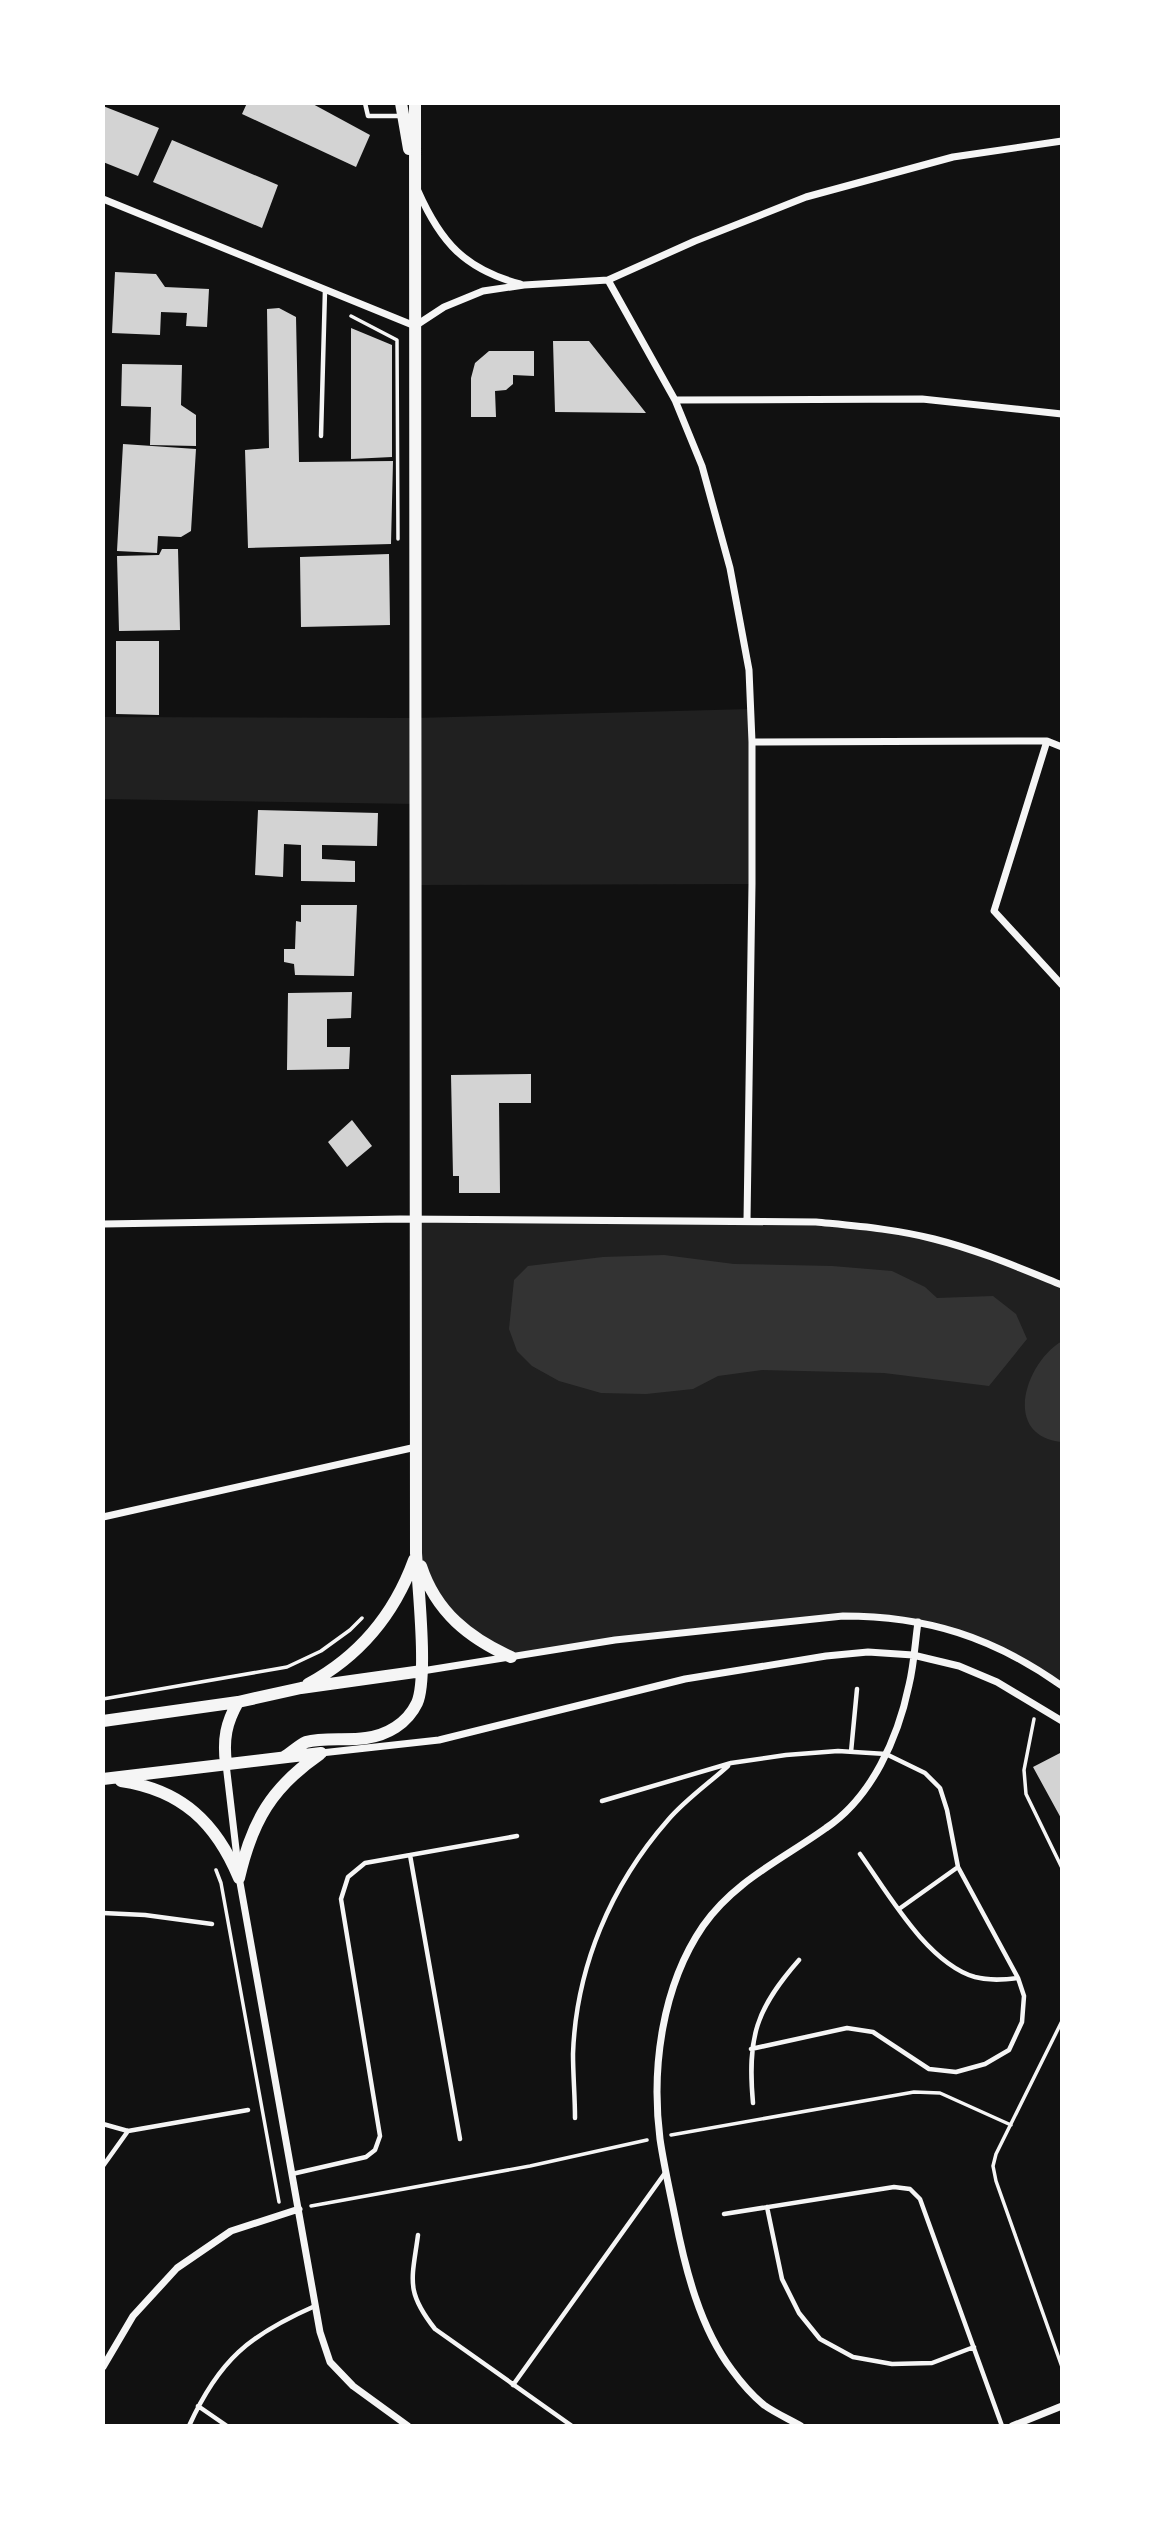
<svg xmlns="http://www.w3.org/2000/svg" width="1165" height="2529" font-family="'Alegreya Sans',sans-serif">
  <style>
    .green { fill: #202020 }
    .water { fill: #333 }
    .building { fill: #d3d3d3 }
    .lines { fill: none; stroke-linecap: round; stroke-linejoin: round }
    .path { stroke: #f5f5f5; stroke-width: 3.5 }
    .service { stroke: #f5f5f5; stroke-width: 4.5 }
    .minor { stroke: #f5f5f5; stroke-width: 7 }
    .secondary { stroke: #f5f5f5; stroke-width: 12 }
  </style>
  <rect width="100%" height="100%" fill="#111"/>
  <path class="green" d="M751,709l1,175 -336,1 -1,-81 -312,-5v-82l312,1z
    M416,1219l400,3 117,17 129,46v401l-90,-50 -95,-20 -262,24 -104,17 -51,-29 -44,-75z"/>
  <path class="water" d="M664,1255l70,9 98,2 60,5 33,16 12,11 56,-2 23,18 11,25 -38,47 -105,-13 -122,-3 -44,6 -25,13 -47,5 -45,-1 -42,-12 -27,-15 -15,-15 -8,-22 5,-49 14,-14 75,-9z
    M1062,1341v101h-1c-60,-7 -35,-80 1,-101z"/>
  <path class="building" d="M247,103h64l59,32 -14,32 -114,-53z
    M103,106l56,22 -21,48 -35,-14z
    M172,140l106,45 -16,43 -109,-46z
    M115,272l41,2 9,13 44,2 -2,38 -21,-1 1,-13 -26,-1 -1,23 -48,-2z
    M279,308l17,9 3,145 94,-1 -2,83 -143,4 -3,-98 24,-2 -2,-139z
    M351,328l41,17v112l-41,2z
    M553,341h36l57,72 -91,-1z
    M489,351h45v25l-21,-1v9l-7,6 -11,1 1,26h-25v-39l4,-15z
    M122,364l60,1 -1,40 15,10v31l-46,-1 1,-38 -30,-1z
    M123,444l73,5 -5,82 -10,6 -23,-1 -1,17 -40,-2z
    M162,549h16l2,81 -61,1 -2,-75 42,-1z
    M389,554l1,71 -89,2 -1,-70z
    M116,641h43v74l-43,-1z
    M258,810l120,3 -1,33 -55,-1v14l33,2v21l-54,-1v-36l-17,-1 -1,33 -28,-2z
    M301,905h56l-3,71 -59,-1 -1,-11 -10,-2v-13h11l1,-28 5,1z
    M352,992l-1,26 -24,1v28h23l-1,22 -62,1 1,-77z
    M531,1074v29h-32l1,90h-41v-17h-6l-2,-101z
    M352,1120l20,26 -25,21 -19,-25z
    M1062,1752v68l-29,-53z"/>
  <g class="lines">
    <path class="path" d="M351,316l46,24 1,199
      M103,1699l184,-32 34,-16 29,-21 12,-12
      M1034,1719l-10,51 2,24 36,74
      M216,1870l5,13 58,319
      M1062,2021l-66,133 -3,12 3,15 66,186
      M671,2135l243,-43 26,1 71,32
      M311,2206l219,-40 117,-26"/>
    <path class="service" d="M365,103l3,13h35
      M321,436l4,-146
      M851,1752l6,-63
      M602,1801l129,-38 55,-8 52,-4 48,3 39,19 15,15 7,22 11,57 60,111 6,18 -2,26 -13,28 -24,14 -29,8 -27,-3 -56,-37 -26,-4 -96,21
      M860,1854c28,39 67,109 115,123 15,4 28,3 43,1
      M410,1855l50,284
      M899,1909l59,-42
      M103,1913l42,2 67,9
      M753,2103c-6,-66 3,-94 46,-143
      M575,2118c0,-21 -2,-43 -2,-64 3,-87 38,-169 95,-234 17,-20 40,-36 60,-54
      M103,2124l25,7 120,-21
      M103,2166l25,-35
      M292,2174l74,-17 9,-7 5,-14 -39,-237 7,-22 17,-14 152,-27
      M767,2207l15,72 17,34 21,26 33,18 39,7 40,-1 42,-16
      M724,2214l170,-27 16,2 10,10 82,227
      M418,2235c-6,45 -13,56 17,94l137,97
      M513,2385l152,-212
      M198,2406l29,20
      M189,2426c30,-66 60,-91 126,-120"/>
    <path class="minor" d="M418,191c23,52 47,78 102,93
      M103,199l312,127 29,-19 39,-16 41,-6 84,-5 87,-39 111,-44 147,-40 109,-16
      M608,280l67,120 27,66 28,102 19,102 3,72v142l-5,337
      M675,400l247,-1 140,15
      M1047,741l-53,170 68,74
      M752,742l295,-1 15,6
      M103,1224l297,-5 416,3c40,4 79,7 118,17 44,11 86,29 128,46
      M103,1517l313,-70
      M422,1671l193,-31 228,-24c84,0 150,21 219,70
      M321,1753l118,-13 246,-61 141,-23 42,-4 45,3 46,11 38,16 65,39
      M226,1764l12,102
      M239,1877l81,455 10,30 23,24 55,40
      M103,2367l30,-51 44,-48 54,-37 68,-22
      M801,2426c-12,-7 -26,-13 -37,-21 -11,-9 -24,-24 -32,-35 -32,-42 -47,-102 -57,-153 -5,-25 -11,-51 -15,-78 -9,-71 2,-153 43,-213 31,-45 80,-67 123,-98 46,-31 72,-90 83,-143 5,-20 6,-42 9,-63
      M1012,2426l50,-20"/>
    <path class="secondary" d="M401,103l8,46
      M421,1566c15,46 48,72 90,91
      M308,1684c52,-28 86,-69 106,-124
      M103,1721l135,-19 63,-14 121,-17
      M284,1757c7,-4 15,-12 22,-15 17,-5 42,-1 60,-4 21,-3 41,-14 51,-35 11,-24 1,-118 -1,-150l-1,-1450
      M226,1764c-3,-25 0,-41 12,-62
      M103,1779l218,-26
      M121,1781c61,9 95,42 118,97
      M239,1878c13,-57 33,-91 81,-124"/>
  </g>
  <rect width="1165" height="2529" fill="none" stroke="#ffffff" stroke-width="210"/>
</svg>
